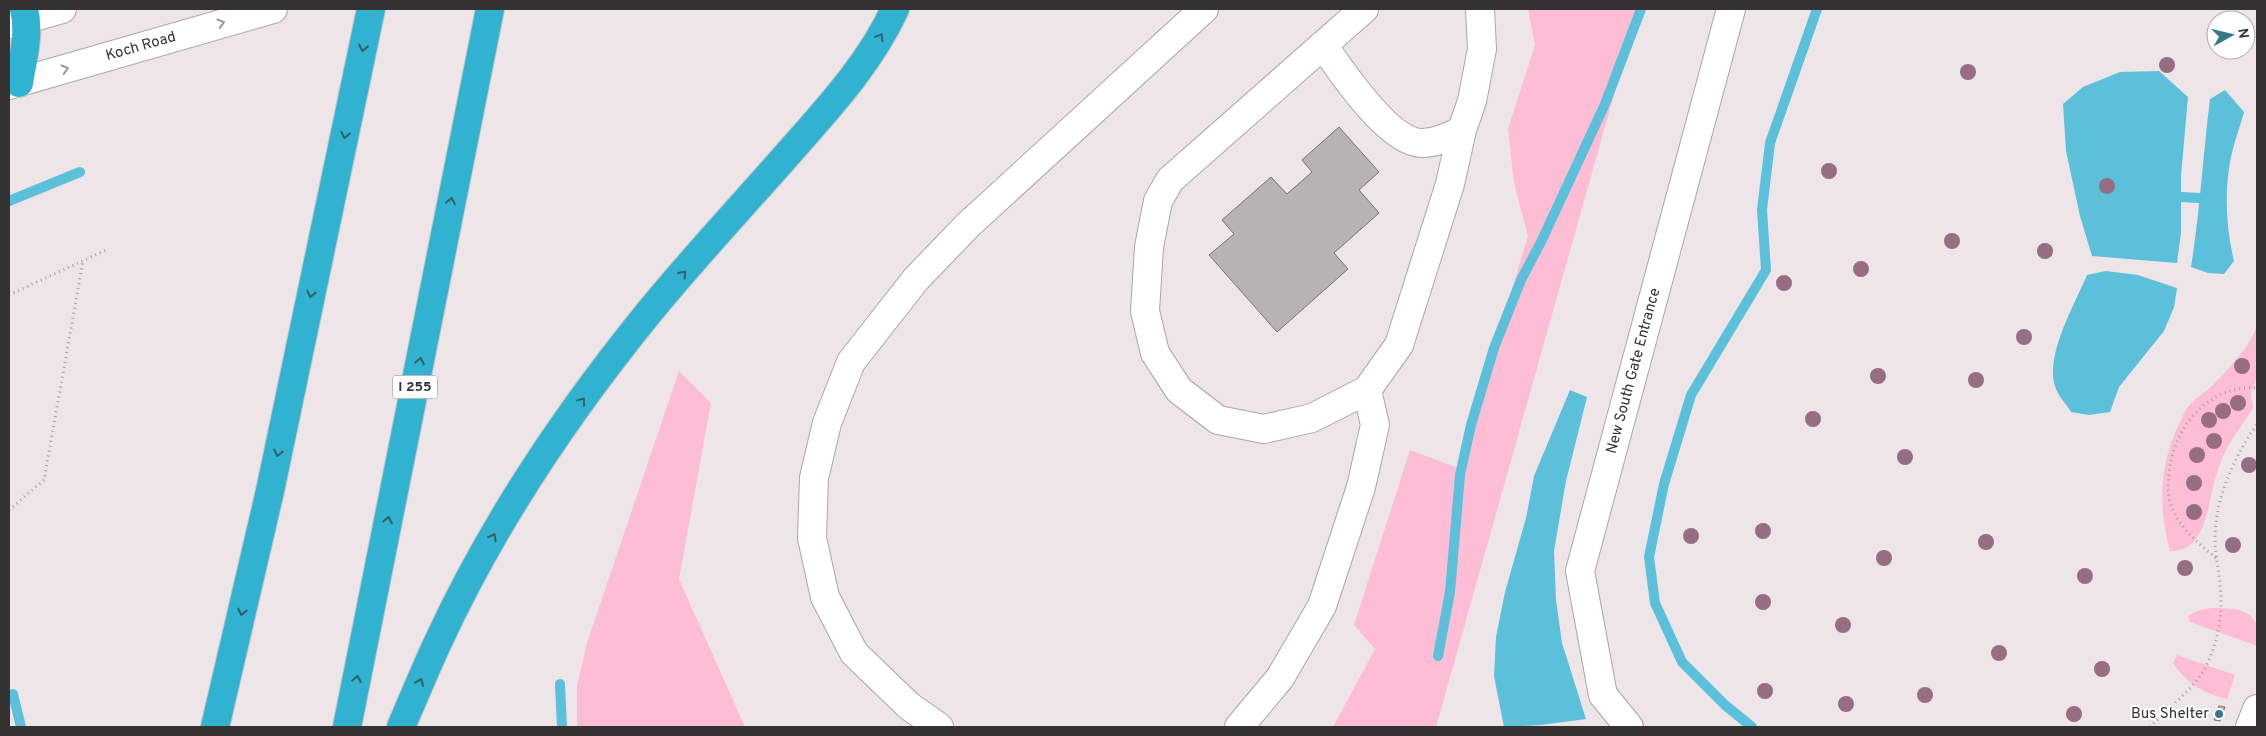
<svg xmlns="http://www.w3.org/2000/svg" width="2266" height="736" font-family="Overpass,sans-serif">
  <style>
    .green { fill: #fdbed5 }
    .water { fill: #5cc0da }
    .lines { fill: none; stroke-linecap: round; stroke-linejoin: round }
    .stream { stroke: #5cc0da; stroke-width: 10 }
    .building { fill: #b9b2b4; stroke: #797274 }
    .minor-casing { stroke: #ada5a8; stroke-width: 30 }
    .highway-casing { stroke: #c6c6c6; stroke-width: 30 }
    .path { stroke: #a39d9f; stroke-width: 3; stroke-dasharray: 1 4; stroke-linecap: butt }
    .minor { stroke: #fff; stroke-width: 28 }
    .highway { stroke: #30b2d0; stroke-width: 28 }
    .tree { fill: #966d82 }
    .oneway { stroke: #9a9899 }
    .oneway2 { stroke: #335f6a }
    .poi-dot { fill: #37798b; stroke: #fff; stroke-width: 2 }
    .labels { text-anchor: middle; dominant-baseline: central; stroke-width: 4; stroke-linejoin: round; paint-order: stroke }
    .shield { fill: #fff; stroke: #727070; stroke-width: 1 }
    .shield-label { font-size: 14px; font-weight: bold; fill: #353233 }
    .street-label { font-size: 15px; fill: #353233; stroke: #fff }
    .poi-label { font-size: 15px; fill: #353233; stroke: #fff; text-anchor: end }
  </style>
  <rect width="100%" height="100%" fill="#ede5e8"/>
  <path class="green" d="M1528,9h110l-202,718h-103l42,-78 -21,-24 56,-175 48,18 70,-232 -14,-53 -6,-54 27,-84z
    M2257,326v50l-6,18 2,14c-9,15 -21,30 -29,46 -3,8 -7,17 -9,25 -7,24 -9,74 -45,72 -12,-43 -11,-86 9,-127 3,-5 5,-12 9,-17 7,-9 18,-15 26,-23 16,-17 35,-36 43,-58z
    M679,371l32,32 -32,176 66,148h-168v-41l10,-43z
    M2211,608c16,0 39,-1 46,17v21l-67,-24 -2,-6 9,-5z
    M2177,655l58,20 -8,24c-23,-5 -41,-16 -54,-36z"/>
  <path class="water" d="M2159,71l29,26 -7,79v57l-4,30 -85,-7 -12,-40 -14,-65 -3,-47 20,-17 37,-15z
    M2225,90l19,22c-4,15 -10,30 -13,45 -7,34 -5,71 3,104l-10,13 -16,-1 -17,-6c9,-56 12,-112 19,-168z
    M2106,271l32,4 39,13 -3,19 -10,24 -45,56 -9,25 -21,3 -18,-3c-4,-7 -12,-15 -15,-23 -13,-31 19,-85 31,-114z
    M1570,390l17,7 -21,84 -12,70 2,49 6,43 24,76 -45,6 -37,2 -10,-51 2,-39 9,-45 21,-74 8,-42z"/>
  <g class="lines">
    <path class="stream" d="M2181,197l18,1
      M9,201l71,-29
      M1438,656l12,-64 10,-117 11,-50 23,-77 27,-68 21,-40 63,-136 36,-95
      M560,684l2,43
      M13,694l8,33
      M1752,727l-27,-22 -43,-43 -27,-59 -6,-46 15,-73 27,-89 75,-125 -4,-60 8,-67 47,-134"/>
  </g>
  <path class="building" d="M1339,127l40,45 -20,18 20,23 -45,40 14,16 -71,63 -68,-77 25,-21 -12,-14 49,-43 16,17 25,-22 -10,-12z
    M2219,706l6,1 -5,14 -6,-1z"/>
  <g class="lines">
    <g class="minor-casing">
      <path id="minor" d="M1364,9l-194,171 -12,21 -9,46 -4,64 10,42 24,37 39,30 46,9 48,-11 55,-28 32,-45 51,-161 12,-54 10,-29 10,-52 -2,-40
        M9,24l53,-15
        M1323,45c18,26 66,98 99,98 14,0 29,-7 40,-13
        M9,85l264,-76
        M939,727l-30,-21 -55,-53 -29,-56 -13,-59 2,-60 13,-55 24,-61 65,-83 52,-54 236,-216
        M1239,727l41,-49 42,-72 39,-119 14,-62 -8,-35
        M1629,727l-26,-32 -23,-124 151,-562
        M2250,727l7,-18"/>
    </g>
    <g class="highway-casing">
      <path id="highway" d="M19,83c4,-25 11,-50 5,-74
        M215,727l55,-236 101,-482
        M347,727l143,-718
        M401,727c12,-28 24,-57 37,-85 54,-117 127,-226 208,-326 47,-58 99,-113 148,-169 38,-43 77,-86 101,-138"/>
    </g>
    <path class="path" d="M9,295l97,-45
      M9,510l35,-30 39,-219
      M2216,558c-17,-14 -33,-27 -43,-48 -5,-9 -5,-24 -4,-34 2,-46 39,-92 88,-88
      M2150,727c18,-20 44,-37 56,-61 13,-26 17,-53 14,-81 -1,-15 -5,-30 -5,-45 0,-43 19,-82 42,-116"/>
    <use href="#minor" class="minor"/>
    <use href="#highway" class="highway"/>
  </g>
  <g class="tree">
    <circle cx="2167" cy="65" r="8"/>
    <circle cx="1968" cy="72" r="8"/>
    <circle cx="1829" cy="171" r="8"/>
    <circle cx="2107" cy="186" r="8"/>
    <circle cx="1952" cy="241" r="8"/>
    <circle cx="2045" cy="251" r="8"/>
    <circle cx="1861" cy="269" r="8"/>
    <circle cx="1784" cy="283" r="8"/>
    <circle cx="2024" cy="337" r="8"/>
    <circle cx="2242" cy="366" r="8"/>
    <circle cx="1878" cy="376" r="8"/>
    <circle cx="1976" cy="380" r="8"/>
    <circle cx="2238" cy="403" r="8"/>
    <circle cx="2223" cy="411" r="8"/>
    <circle cx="1813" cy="419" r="8"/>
    <circle cx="2209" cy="420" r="8"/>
    <circle cx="2214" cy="441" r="8"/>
    <circle cx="2197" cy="455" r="8"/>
    <circle cx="1905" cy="457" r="8"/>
    <circle cx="2249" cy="465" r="8"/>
    <circle cx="2194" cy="483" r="8"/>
    <circle cx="2194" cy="512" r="8"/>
    <circle cx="1763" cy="531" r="8"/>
    <circle cx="1691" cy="536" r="8"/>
    <circle cx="1986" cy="542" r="8"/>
    <circle cx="2233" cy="545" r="8"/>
    <circle cx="1884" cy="558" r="8"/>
    <circle cx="2185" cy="568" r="8"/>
    <circle cx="2085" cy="576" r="8"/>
    <circle cx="1763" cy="602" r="8"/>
    <circle cx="1843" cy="625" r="8"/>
    <circle cx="1999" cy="653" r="8"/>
    <circle cx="2102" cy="669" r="8"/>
    <circle cx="1765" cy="691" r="8"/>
    <circle cx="1925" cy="695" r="8"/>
    <circle cx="1846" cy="704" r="8"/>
    <circle cx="2074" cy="714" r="8"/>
  </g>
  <defs><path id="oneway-chevron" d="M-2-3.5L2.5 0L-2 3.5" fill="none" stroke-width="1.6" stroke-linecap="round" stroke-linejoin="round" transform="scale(1.25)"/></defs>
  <g class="oneway">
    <use href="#oneway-chevron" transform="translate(221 23) rotate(-16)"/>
    <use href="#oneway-chevron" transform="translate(65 69) rotate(-16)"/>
  </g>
  <g class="oneway2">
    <use href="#oneway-chevron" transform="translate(880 37) rotate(-59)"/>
    <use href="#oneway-chevron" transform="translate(363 48) rotate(101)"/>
    <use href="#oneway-chevron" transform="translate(345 135) rotate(102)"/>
    <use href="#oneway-chevron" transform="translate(451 201) rotate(-79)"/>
    <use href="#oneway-chevron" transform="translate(683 274) rotate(-49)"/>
    <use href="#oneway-chevron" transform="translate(311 294) rotate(102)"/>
    <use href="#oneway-chevron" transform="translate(420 361) rotate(-79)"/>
    <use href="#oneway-chevron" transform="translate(582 401) rotate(-53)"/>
    <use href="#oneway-chevron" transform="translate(278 453) rotate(102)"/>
    <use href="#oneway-chevron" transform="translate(388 520) rotate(-79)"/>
    <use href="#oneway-chevron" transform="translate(493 537) rotate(-61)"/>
    <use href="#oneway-chevron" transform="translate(242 612) rotate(103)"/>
    <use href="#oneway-chevron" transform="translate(357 679) rotate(-79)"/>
    <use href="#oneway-chevron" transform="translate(420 682) rotate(-67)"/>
  </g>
  <circle class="poi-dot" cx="2219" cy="714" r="5"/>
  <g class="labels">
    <rect class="shield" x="392.5" y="375.5" width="45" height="23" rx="4"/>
    <g class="shield-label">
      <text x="415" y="387">I 255</text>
    </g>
    <g class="street-label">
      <text transform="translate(141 47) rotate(-16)">Koch Road</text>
      <text transform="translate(1634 371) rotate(-75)">New South Gate Entrance</text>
    </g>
    <g class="poi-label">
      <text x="2209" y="714">Bus Shelter</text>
    </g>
  </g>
  <rect width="2266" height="736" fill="none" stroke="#353233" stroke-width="20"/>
  <g transform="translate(2231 35) rotate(82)"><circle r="24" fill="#ffffff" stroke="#aeadad"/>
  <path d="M0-4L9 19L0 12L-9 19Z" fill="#37798b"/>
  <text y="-8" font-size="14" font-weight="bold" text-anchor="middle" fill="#353233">N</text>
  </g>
</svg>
